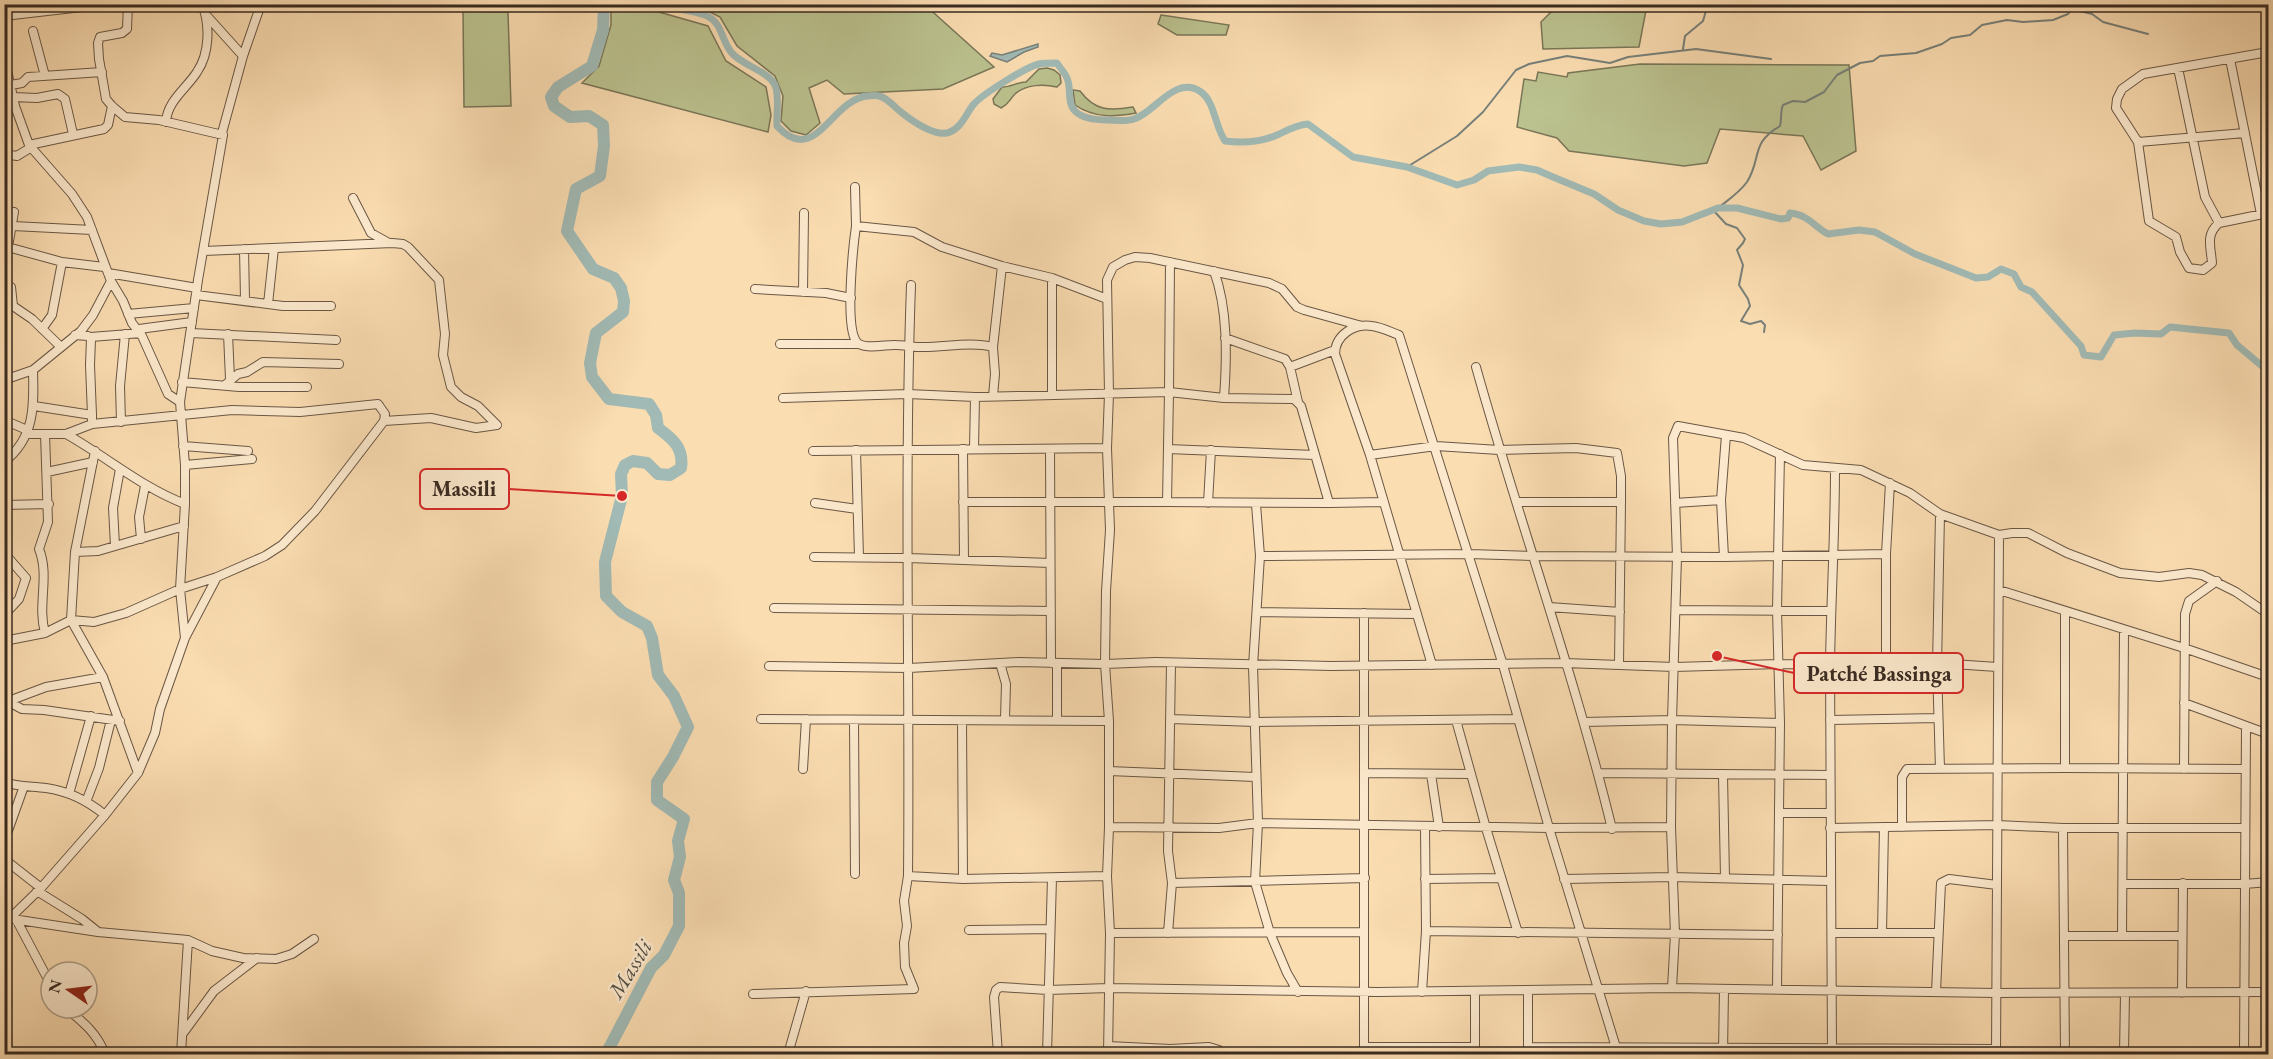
<svg xmlns="http://www.w3.org/2000/svg" width="2273" height="1059" font-family="'EB Garamond',serif">
  <style>
    .green { fill: #bbc28f; stroke: #7a7658; stroke-width: 1.5 }
    .water { fill: #a1bab5; stroke: #77807a; stroke-width: 1.5 }
    .lines { fill: none; stroke-linecap: round; stroke-linejoin: round }
    .stream { stroke: #77807a; stroke-width: 2 }
    .canal { stroke: #a1bab5; stroke-width: 7 }
    .river { stroke: #a1bab5; stroke-width: 12 }
    .minor-casing { stroke: #6a5745; stroke-width: 10 }
    .minor { stroke: #fce9cd; stroke-width: 8 }
    .labels { text-anchor: middle; dominant-baseline: central; stroke-width: 5; stroke-linejoin: round; paint-order: stroke }
    .water-label { font-size: 22px; font-style: italic; fill: #534e46; stroke: #fce9cd }
    .leader { fill: none; stroke: #d62828; stroke-width: 2 }
    .callout-dot { fill: #d62828; stroke: #fce9cd; stroke-width: 2 }
    .callout { fill: #fce9cd; stroke: #d62828; stroke-width: 2 }
    .callout-label { font-size: 22px; text-anchor: middle; font-weight: bold; fill: #392a21 }
  </style>
  <rect width="100%" height="100%" fill="#fbddb2"/>
  <filter id="stains"><feTurbulence type="fractalNoise" baseFrequency=".00333" numOctaves="4"/><feColorMatrix values="0 0 0 0 .2 0 0 0 0 .09 0 0 0 0 .02 0 0 0 .5 -.17"/></filter>
  <radialGradient id="worn" r=".72"><stop offset=".6" stop-color="#630" stop-opacity="0"/><stop offset="1" stop-color="#630" stop-opacity=".3"/></radialGradient>
  <path class="green" d="M611,5h41l7,7 49,14 18,35 40,26 5,28 -3,17 -186,-49 17,-17 12,-41z
    M688,5h237l69,62 -51,22 -99,5 -17,-14 -18,8 11,35 -14,12 -15,-4 -10,-10 2,-25 -8,-20 -38,-30 -17,-29 -24,-12z
    M1558,5h89l-8,42 -96,2 -2,-27z
    M463,11l45,1 3,94 -47,1z
    M1161,15l68,10 -3,10h-49l-19,-11z
    M1640,64l209,1 7,86 -35,19 -18,-34 -83,-7 -13,34 -23,3 -115,-15 -12,-13 -40,-11 7,-48 12,2 2,-9 29,5 1,-4z
    M1047,68l7,2 6,5 1,8 -4,4c-13,-3 -31,-3 -42,7 -6,6 -5,9 -14,14l-7,-4 -1,-5 9,-12c10,0 15,-5 24,-5l13,-13z
    M1073,90l7,1c15,20 29,20 53,16l3,6c-22,4 -42,5 -61,-8z"/>
  <path class="water" d="M1038,44v3l-14,5 -17,10 -17,-6 2,-3 10,2z"/>
  <g class="lines">
    <path class="stream" d="M2072,9l20,5 11,8 45,12
      M1683,49l2,-13 18,-15 5,-17
      M1407,167l50,-31 26,-24 33,-42 13,-6 38,-8 43,7 18,-6 68,-8 75,10
      M1718,208c10,-8 21,-15 29,-26 15,-24 3,-39 33,-56 2,-8 0,-14 3,-21l10,-4 12,1 19,-10 13,-17 23,-12 13,-2 7,-5 36,-3 26,-9 9,-6 19,-3 12,-10 25,-5 16,2 30,-2 15,-6 8,-10
      M1713,210l13,14 11,4 8,11 -2,4 -6,7 6,15 -4,20 9,14 2,7 -9,15 9,3 11,-3 4,4 -1,7"/>
    <path class="canal" d="M665,4c14,8 30,5 44,13 13,7 13,24 22,35 10,13 37,19 44,33 5,12 1,28 2,41 38,41 53,-24 89,-30 3,0 10,-1 13,0 9,2 15,11 22,16 11,9 35,26 49,20 12,-5 16,-18 23,-27 8,-10 53,-38 66,-41 5,-1 12,-1 18,-1 3,5 8,10 10,15 5,11 -1,25 9,34 8,7 21,8 31,8 8,0 19,2 27,-1 21,-6 41,-45 67,-27 14,10 14,35 24,49 17,2 36,1 52,-6 11,-5 19,-10 31,-11l45,33 54,10 50,18 17,-5 14,-9 31,-4 18,3 16,7 41,17 24,16 26,11 17,3 21,-2 36,-14h19l44,11 7,-1 2,-5c17,1 25,14 38,21l31,-4 16,2 40,22 61,24 12,-1 13,-8 13,5 7,13 11,5 49,54 3,9 17,2 13,-22 21,-2 26,1 9,-7 59,6 8,12 31,26"/>
    <path class="river" d="M604,4l-1,26 -11,36 -34,21 -7,10 3,9 16,11 19,-1 14,9 1,21 -4,30 -24,13 -9,42 26,38 21,9 7,10 3,13 -1,11 -27,21 -6,30 2,14 17,22 40,5 7,11 2,13c15,11 26,20 23,40l-11,7 -12,-1 -11,-11 -14,-2 -8,4 -4,9 1,22 -17,66 1,34 16,16 25,14 5,12 6,37 16,21 14,31 -15,30 -16,25v18l27,19 -6,22 2,16 -6,23 5,13v33l-15,29 -13,13 -45,86"/>
    <g class="minor-casing">
      <path id="minor" d="M128,4l-1,25 -5,4 -22,4 -2,6 1,16 7,40 6,7 13,11 34,3 64,15 -25,145 -18,122 5,63v39l-5,85 5,49
        M4,16l104,-12
        M207,16l36,40
        M33,31l12,45
        M4,57l11,49 14,39 43,49 15,23 24,64 12,20 9,22 10,13 26,58 12,8
        M2230,59l31,155
        M2178,68l27,129 14,26c-14,12 -8,24 -7,40l-9,7 -14,-2 -9,-16 -4,-15 -27,-16 -11,-79 -22,-34 1,-9 5,-10 21,-15 125,-22
        M11,85l11,-2 6,-6 74,-5
        M13,97l24,1 21,-4 7,5 8,35
        M166,122c1,-21 21,-34 31,-50 13,-19 13,-48 5,-68
        M222,133l21,-77 18,-52
        M2138,142l107,-9
        M29,145l75,-16 4,-4 4,-19
        M4,154l13,2 13,-8
        M855,187l1,39
        M353,198l18,35 18,10
        M2219,223l49,-10
        M13,226l79,4
        M4,246l58,16 42,5
        M8,247l6,-35
        M244,249l1,50
        M204,251l188,-8 11,1 5,3 31,33 6,54 -2,21 8,32 10,10 17,9 19,19 -21,3 -45,-10 -47,3
        M1170,262l-1,130 55,6 70,1 7,7 28,97 55,-1
        M1214,271c14,38 13,86 10,127
        M108,273l89,15
        M1052,278v117
        M4,284l7,3 2,19 19,13 29,28
        M755,289l71,4 25,5
        M803,292l1,-79
        M196,295l87,11h48
        M268,304l6,-56
        M128,314l66,-6
        M42,329l10,-14 10,-53
        M139,329l53,-7
        M191,333l145,7
        M228,334l2,45
        M75,335l13,1 3,3 -1,26 2,50
        M91,337l50,-4
        M1225,338l60,21 5,8 8,35
        M780,344h79
        M993,347l9,-81
        M1290,367l45,-17
        M1476,367c43,154 98,306 136,462
        M4,380l29,-10
        M182,382l57,5h68
        M225,385l13,-11 9,-2 16,-10 76,2
        M993,396l2,-22 -2,-27c-24,-6 -50,1 -74,0 -8,0 -15,-2 -23,-2 -9,-1 -34,6 -40,-4 -11,-16 -3,-94 0,-115l58,6 28,15 60,19 50,12 55,21
        M783,398l125,-4 67,3 194,-5 -2,110h-204
        M34,406l58,9v5
        M4,420l23,10
        M121,422l-1,-36 5,-52
        M66,434c41,23 75,53 119,70
        M183,446l65,5
        M963,449l1,111
        M974,449l1,-52
        M1050,449l1,214
        M1168,449l147,6
        M856,450l3,107
        M95,451l-20,101 -4,68 32,57 35,96
        M813,451l294,-3
        M1370,455l66,-9 63,4 77,-2 41,5 4,23v26l-2,163
        M4,462c31,-24 30,-56 29,-92l48,-39 12,-16 18,-34
        M185,465l67,-6
        M47,472l46,-10
        M1167,502l162,1
        M1518,502h103
        M815,503l42,6
        M1208,503l3,-53
        M1675,503l46,-3
        M1256,504l4,52 -7,110 5,157 -3,59 15,51 17,40 11,19
        M4,505l45,-1
        M141,539l-2,-22 6,-31
        M115,546l-2,-38 7,-39
        M75,552l23,-1 86,-25
        M4,553l22,25 -7,21 -15,16
        M1260,556l209,-2 64,2 191,1 162,-3
        M814,557l94,1 142,5
        M1724,557l-3,-57 5,-65
        M1999,590l185,58 84,29
        M1549,607l71,5
        M774,608l277,3
        M1676,610l155,1
        M1258,612l159,2
        M1364,613v441
        M45,633c-8,-28 5,-57 -6,-84l9,-27 -3,-88
        M4,641l41,-8 26,-13 23,2 32,-9 54,-24 37,-12 48,-21 17,-11 33,-34 69,-90 1,-7 -7,-10 -78,8 -68,-2 -140,14 -26,10h-39
        M1000,663l6,21 -1,35
        M1171,663l-3,188 4,32
        M1432,665l-62,-210 -35,-101c0,-18 18,-31 37,-28 9,1 19,6 27,9l104,330 46,163 69,226
        M769,666l140,2 110,-6 86,2 51,-2 175,4 234,-3 109,4 105,-3 107,2 67,-2 44,3
        M1886,666v-112l4,-71
        M7,701l15,8 22,1 76,11
        M6,702l40,-15 57,-10
        M2184,703l84,31
        M761,719l348,2
        M1057,719v-56
        M1171,719l84,3 262,-3
        M854,720l1,154
        M1456,720l30,108 32,105
        M1830,720l108,-2
        M962,721l1,158
        M1584,722l88,-2 108,3
        M2065,768v-157
        M803,769l3,-50
        M1940,769l-3,-103 3,-152
        M2184,769l1,-155 4,-13 28,-20
        M1109,771l146,6
        M1364,773l107,1
        M1598,773l232,2
        M1431,774l8,53
        M1723,775l2,103
        M4,782c14,5 28,4 42,6 22,3 42,13 59,27
        M69,794l22,-78
        M86,802l13,-34 12,-48
        M1779,813h51
        M1109,827l110,1 39,-5 291,5 122,-1
        M1902,827v-50l5,-8 158,-1 180,1
        M1830,828l167,-3 66,3h181
        M2063,828l2,226
        M4,842l20,-56
        M4,859l37,29
        M908,876l55,3 144,-3
        M1425,879l76,-1
        M1564,879l108,-2 158,4
        M2123,884h122l23,-2
        M37,891l45,28 15,12
        M4,907l8,9
        M6,918l92,14 90,8 24,11 31,7 33,1 16,-5 22,-15
        M17,921l34,64
        M4,924l37,-36 64,-73 33,-42 17,-40 5,-24 25,-71 32,-61
        M969,930l81,-1
        M1426,931l352,4
        M1110,933l253,-1
        M1168,933l4,-50 193,-5
        M1832,933h106
        M1882,933l2,-106
        M2065,936h117
        M2122,936l2,-306
        M1672,988l3,-54 -4,-107 1,-107 5,-163 -4,-119 5,-12 66,12 59,27 58,5 49,23 30,21 59,21 13,-2h16l39,20 53,20 39,4 30,-4 13,2 34,17 32,22
        M1777,989l3,-266 -3,-113 3,-156
        M1422,992l4,-61 -1,-104
        M1936,992l5,-109 8,-4 48,6
        M2182,993l1,-110
        M753,994l161,-5 -9,-22 -1,-24 3,-17 -3,-25 4,-25c2,-197 -4,-394 3,-591
        M66,1008c17,14 31,25 39,46
        M184,1032l30,-41 43,-33
        M1108,1046l62,3 39,-2 10,3v4
        M1364,1047h111
        M1528,1047l468,2
        M181,1054l7,-114
        M788,1054l18,-63
        M998,1054l-4,-57 2,-7 4,-3 48,3 61,-2 269,4 294,-4 325,5 271,-1
        M998,1054l49,-2
        M1047,1054l5,-176
        M1108,1054l2,-121 -3,-57 2,-49v-106l-4,-57 1,-73 4,-61 -3,-82 2,-54 -2,-114 6,-13 12,-7 10,-3 15,1 119,25 13,6 15,18 7,3 58,16
        M1475,1054v-63
        M1528,1054v-63
        M1723,1054l1,-65
        M1832,1054l-2,-390c1,-65 5,-130 5,-196
        M1996,1054l3,-519
        M2124,1054l1,-61
        M2244,1054l2,-328"/>
    </g>
    <use href="#minor" class="minor"/>
  </g>
  <g class="labels">
    <g class="water-label">
      <text transform="translate(630 969) rotate(-59)">Massili</text>
    </g>
  </g>
  <path class="leader" d="M622 496L509 489M1717 656L1794 673"/>
  <g class="callout-dot">
    <circle cx="622" cy="496" r="6"/>
    <circle cx="1717" cy="656" r="6"/>
  </g>
  <g class="callout">
    <rect x="420" y="469" width="89" height="40" rx="6"/>
    <rect x="1794" y="653" width="169" height="40" rx="6"/>
  </g>
  <g class="callout-label">
    <text x="464" y="496">Massili</text>
    <text x="1879" y="681">Patché Bassinga</text>
  </g>
  <rect width="2273" height="1059" fill="none" stroke="#fbddb2" stroke-width="24"/>
  <rect x="6" y="6" width="2261" height="1047" fill="none" stroke="#392a21" stroke-width="3"/>
  <rect x="12" y="12" width="2249" height="1035" fill="none" stroke="#392a21" stroke-width="1.5"/>
  <g transform="translate(69 990) rotate(284)"><circle r="28" fill="#fce9cd" stroke="#ae9d88" stroke-width="1.5"/>
  <path d="M0-4.5L10 22L0 15L-10 22Z" fill="#8f2418"/>
  <text y="-9" font-size="16" font-weight="bold" text-anchor="middle" fill="#392a21">N</text>
  </g>
  <rect width="100%" height="100%" filter="url(#stains)"/>
  <rect width="100%" height="100%" fill="url(#worn)"/>
</svg>
